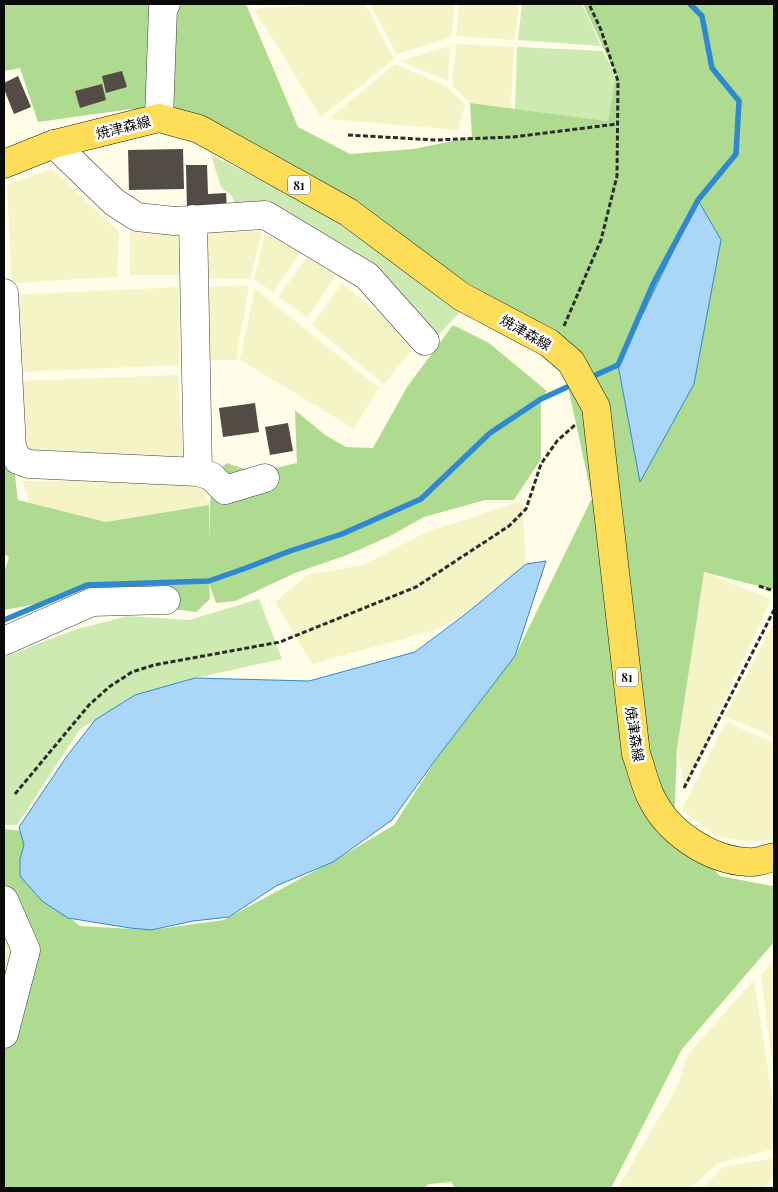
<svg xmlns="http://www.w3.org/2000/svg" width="778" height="1192" font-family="'Playfair Display','Noto Sans JP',serif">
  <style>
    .farmland { fill: #f5f4c7 }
    .green { fill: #cceab1 }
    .forest { fill: #aedb90 }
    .water { fill: #aad7f8; stroke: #2f89d2 }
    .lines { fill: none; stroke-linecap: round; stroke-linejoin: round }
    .stream { stroke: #2f89d2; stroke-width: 5.5 }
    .building { fill: #534c46 }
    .minor-casing { stroke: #3d3d3d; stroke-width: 29 }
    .major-casing { stroke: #1b1b1b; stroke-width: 29 }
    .path { stroke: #2c2c2c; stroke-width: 3; stroke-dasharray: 5 2.5; stroke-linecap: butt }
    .minor { stroke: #fff; stroke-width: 28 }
    .major { stroke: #fede59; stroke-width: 28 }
    .labels { text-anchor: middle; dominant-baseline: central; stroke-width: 5; stroke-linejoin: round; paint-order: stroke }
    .shield { fill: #fff; stroke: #545454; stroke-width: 1 }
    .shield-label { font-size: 12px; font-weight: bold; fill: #0a0a0a }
    .street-label { font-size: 14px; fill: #0a0a0a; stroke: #fff }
  </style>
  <rect width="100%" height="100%" fill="#fffce8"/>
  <path class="farmland" d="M323,4h42l29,55 -73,58 -67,-108z
    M370,4h85l-4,33 -54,17z
    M459,4h60l-4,36 -59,-4z
    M456,44l58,3 -3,61 -41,-5 -18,-18z
    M450,46l-2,35 -48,-20z
    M395,64l51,22 19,18 -6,26 -130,-11z
    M52,169l67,63 -2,45 -105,6 -5,-98z
    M262,231l-12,48 -61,-1 -1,-45z
    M130,232l53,1 -1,42h-52z
    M265,234l36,18 -28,40 -19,-13z
    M307,257l29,18 -28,42 -30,-20z
    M342,283l75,61 -33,40 -72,-59z
    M249,285l-13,75h-42v-72z
    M179,287v78l-161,7 -4,-77z
    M255,289l124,99 -25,41 -114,-69z
    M178,375l5,83 -159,2 -2,-79z
    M201,480l8,25 -103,17 -77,-19 -6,-22z
    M522,500l4,67 -31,21 -28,25 -32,17 -123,34 -37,-62 34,-28 54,-9 66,-34 39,-12z
    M704,572l67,27 -87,189 -8,-48z
    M774,623v114l-49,-21z
    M726,722l48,21v96l-25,3 -33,-6 -34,-26z
    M4,931l16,19 -16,46z
    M774,960v117l-13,-101z
    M754,980l20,129v40l-56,14 -27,25h-73l59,-101 11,-33z
    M774,1158v17l-9,13h-62l20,-21z"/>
  <path class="green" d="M522,4h60l19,42 -83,-6z
    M517,47l86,4 13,26 -8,44 -93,-12z
    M211,155l136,67 115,88 -32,34 -50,-61 -143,-73 -5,-14 -11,-9z
    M259,599l23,60 -87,19 -60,17 -55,34 -63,96h-13v-168l70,-27 54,-14 61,4z"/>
  <path class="forest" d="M4,4h242l52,123 52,27 64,-5 58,-12 -2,-34 138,18 8,-46 -33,-71h191v586l-70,-18 -27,176 -3,79 46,49 52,10 2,-1v57l-92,107 -71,139h-156l-4,-6 -22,2 -5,4h-420v-161l29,-85 -29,-59v-54l20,2 2,51 54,44 71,4 73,-10 118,-64 52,-31 45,-70 76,-99 77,-158 -34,-158 -356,-225 -71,-6 -93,13 -18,-54 -16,3z
    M453,325l36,18 58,48 -6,8v60l-27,41h-29l-61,17 -34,19 -43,19 -52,18 -60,28 -19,2 -7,-20 1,16 -14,13 -70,-9 -45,-14 -22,11 -55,10v-37l5,-16 -5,-3v-165l14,111 88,22 103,-17v38l2,-67 16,-13c28,12 42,6 70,0l-2,-53 30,25 21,12 27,1 34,-61z"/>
  <path class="water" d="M698,200l23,40 -27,144 -54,98 -22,-117z
    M546,561l-31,95 -76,99 -47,65 -59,42 -57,24 -47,31 -36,4 -42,9 -21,-2 -62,-10 -26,-17 -22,-25v-17l4,-14 -5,-18 48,-71 28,-36 40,-25 60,-17 114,3 106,-29 52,-39 59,-49z"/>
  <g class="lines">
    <path class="stream" d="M589,378l29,-13 35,-81 45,-84 38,-46 3,-53 -27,-33 -10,-52 -12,-12
      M4,620l83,-35 122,-4 37,-13 44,-17 52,-17 79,-35 69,-66 51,-34 35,-16"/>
  </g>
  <path class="building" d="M122,71l5,16 -21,6 -4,-17z
    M18,76l13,31 -17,7 -10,-25v-6z
    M102,84l4,16 -26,8 -5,-17z
    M183,149l1,40 -55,1 -1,-40z
    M186,165h21l1,29 18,-1 1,16 -40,1z
    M255,403l4,29 -36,5 -4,-29z
    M288,423l5,28 -23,4 -5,-28z"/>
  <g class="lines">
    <g class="minor-casing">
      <path id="minor" d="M159,118l4,-110 3,-4
        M54,144l60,58 23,15 37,4 91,-6 2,1 100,60 58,65
        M193,219l5,253
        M4,293l8,155 6,12 11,4 169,8 13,4 14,14 40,-12
        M4,641l88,-39 74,-2
        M4,900l22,50 -22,84"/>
    </g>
    <g class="major-casing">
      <path id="major" d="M4,164l50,-20 105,-26 40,11 149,83 114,85 87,46 22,19 25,45 40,347c5,13 8,28 14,41 16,36 58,65 98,67 8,1 18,-3 26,-5"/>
    </g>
    <path class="path" d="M348,135l87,5 78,-3 104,-13
      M564,326l37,-86 16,-64 1,-95 -17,-51 -12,-26
      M759,586l15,5
      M684,788l90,-178
      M15,794l74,-89 20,-18 23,-15 22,-7 126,-23 136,-55 93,-61 17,-17 15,-45 16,-23 18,-16"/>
    <use href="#minor" class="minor"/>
    <use href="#major" class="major"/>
  </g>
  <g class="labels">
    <g class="shield">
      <rect x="288" y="175.5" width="22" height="19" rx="4"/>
      <rect x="616" y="667.5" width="22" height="19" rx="4"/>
    </g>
    <g class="shield-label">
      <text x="299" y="185">81</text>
      <text x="627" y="677">81</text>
    </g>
    <g class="street-label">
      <text transform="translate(123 127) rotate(-14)">焼津森線</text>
      <text transform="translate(526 332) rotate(30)">焼津森線</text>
      <text transform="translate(635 734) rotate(81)">焼津森線</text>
    </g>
  </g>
  <rect width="778" height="1192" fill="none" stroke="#0a0a0a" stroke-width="10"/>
</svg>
